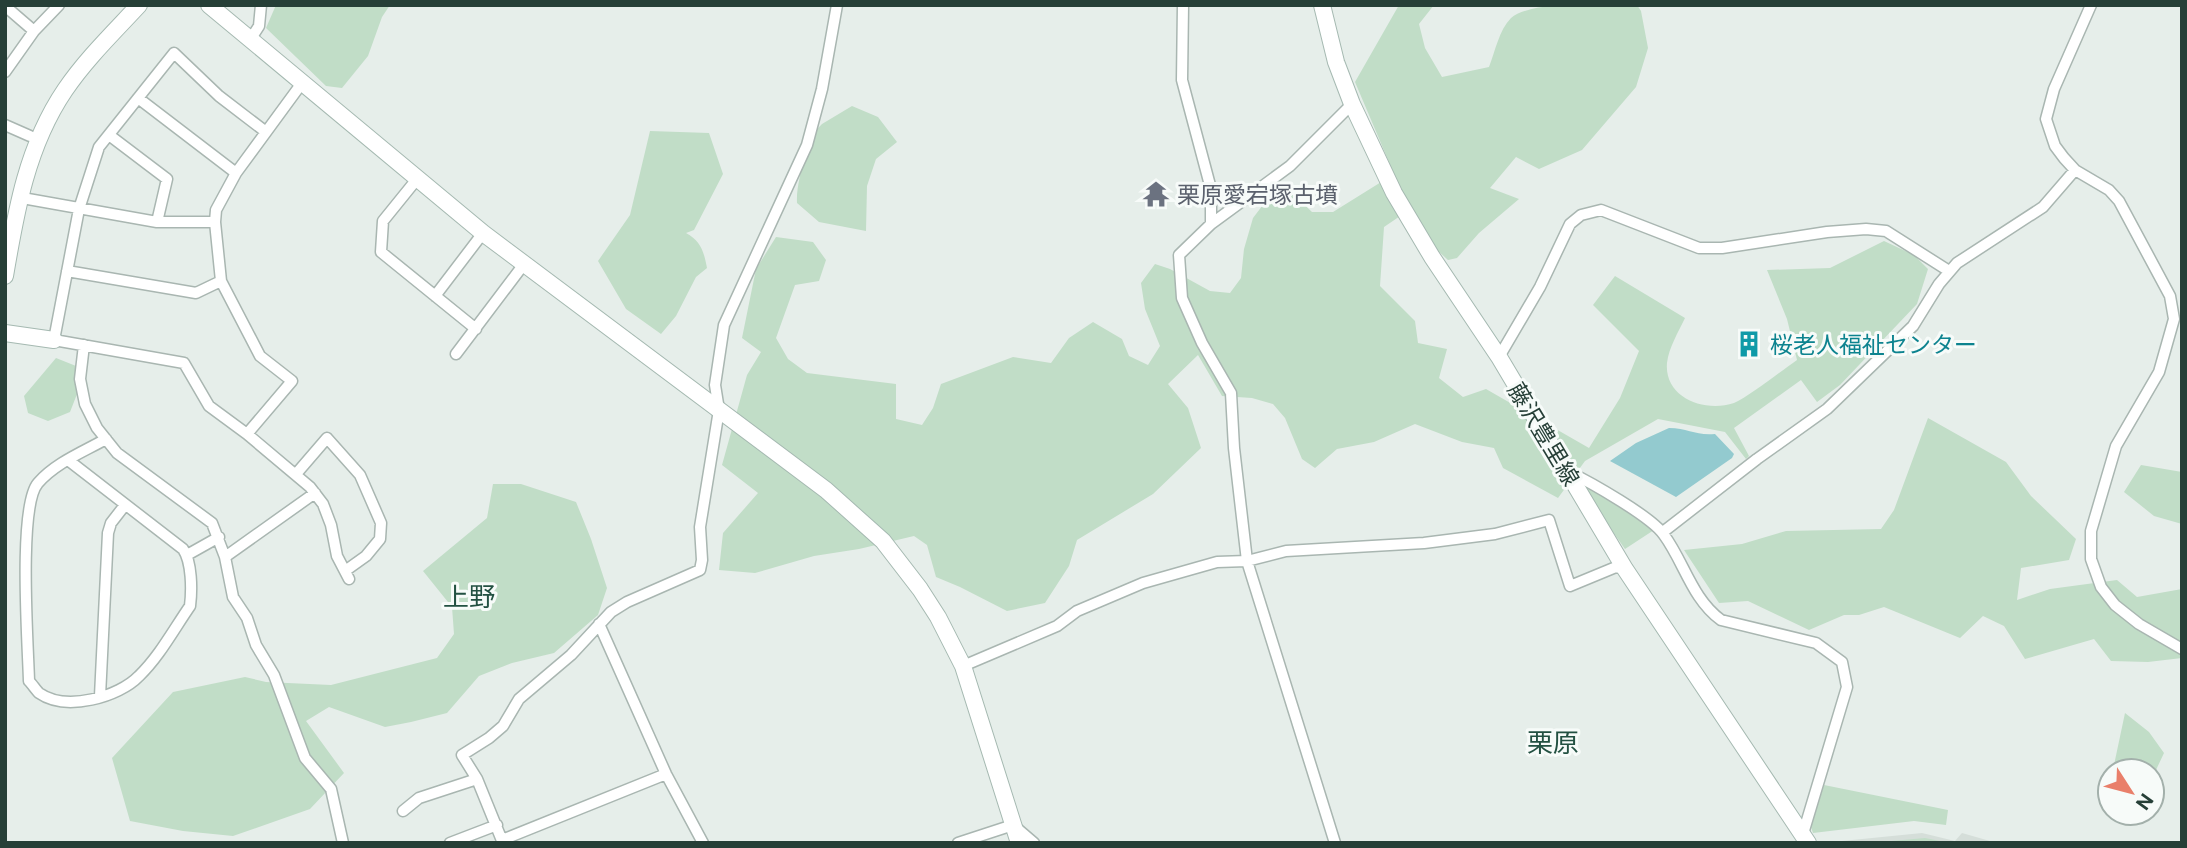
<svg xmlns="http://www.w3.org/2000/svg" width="2187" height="848" font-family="'Public Sans','Noto Sans JP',sans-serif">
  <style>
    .built { fill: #d5ded9 }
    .green { fill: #c1ddc7 }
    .water { fill: #93cacf }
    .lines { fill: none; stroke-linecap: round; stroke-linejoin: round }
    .street-casing { stroke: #a9b6b1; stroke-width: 13 }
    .secondary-casing { stroke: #a5b9b1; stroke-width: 18 }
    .street { stroke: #fff; stroke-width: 10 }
    .secondary { stroke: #fff; stroke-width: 16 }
    .labels { text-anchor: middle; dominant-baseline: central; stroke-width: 6; stroke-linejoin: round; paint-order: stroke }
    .worship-label { font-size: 23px; fill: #5b616d; stroke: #f7fbf9; text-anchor: start }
    .culture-label { font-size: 23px; fill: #0d838f; stroke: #f7fbf9; text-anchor: start }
    .street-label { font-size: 23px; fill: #263f37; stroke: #f7fbf9 }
    .quarter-label { font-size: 26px; fill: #235142; stroke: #f7fbf9 }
  </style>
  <rect width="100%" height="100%" fill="#e6eeea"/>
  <path class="built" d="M1922,833l33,8 7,-8 35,10h-175z"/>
  <path class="green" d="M276,5h114l-8,12 -14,39 -26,32 -16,-2 -60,-58z
    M1399,5h35l-15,19 6,24 17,29 47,-10c6,-15 10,-37 22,-49 20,-18 96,-13 126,-13l4,6 7,37 -12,39 -54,63 -43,19 -23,-12 -26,31 29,11 -40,34 -22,25 -9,2 -11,-10 -28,-40 -25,17 -4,59 35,35 3,22 29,6 -8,29 24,19 23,-8 103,59 31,-50 19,-47 -46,-46 22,-29 70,42c-7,15 -16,29 -18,45 -3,35 38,50 67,40 16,-7 47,-32 63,-43l-10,-41 -20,-49 63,-2 54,-27 30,14 14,14 -11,35 -77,81 -23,17 -16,-22 -67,48 15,28 -3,3 -21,-27 -67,-13 -73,42 -27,37 -55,-30 -9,-20 -32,-6 -47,-18 -41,18 -37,7 -22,19 -13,-9 -17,-41 -12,-14 -21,-6 -30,-2 -24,-41 -30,29 20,24 13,40 -48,46 -76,46 -8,26 -24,37 -38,8 -47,-24 -24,-10 -9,-32 -13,-9 -55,13 -45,7 -59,17 -36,-3 4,-37 35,-40 -36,-28 25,-90 14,-23 -19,-14 14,-69 20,-32 37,5 13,18 -7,21 -24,4 -19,53 12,21 19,14 89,11v35l26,6 11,-17 8,-24 72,-27 38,6 18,-25 24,-16 29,17 7,17 19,9 12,-19 -15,-37 -4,-26 14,-19 15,5 40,22 20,2 11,-15 3,-29 9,-31 25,-33 8,2 26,25h21l61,-38 -39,-92z
    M852,106l26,11 19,25 -21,17 -9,27 -1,45 -47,-9 -22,-19c-1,-21 8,-35 4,-57l21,-22z
    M650,131l59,2 14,41 -29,56 -8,3c15,8 18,19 21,35l-11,9 -20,39 -15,18 -35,-25 -28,-48 32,-46z
    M56,358l20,8 3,23 -9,23 -22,9 -20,-8 -4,-17z
    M1928,418l78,44 25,34 45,43 -7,21 -48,8 -4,32 33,-11 67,-9 20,17 45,-8v69l-34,4 -37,-1 -17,-22 -69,20 -21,-33 -21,-10 -23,22 -76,-31 -25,8h-15l-35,15 -61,-29 -29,2 -35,-53 58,-6 44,-13 95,-2 13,-19z
    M2141,465l41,7v52l-28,-8 -30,-24z
    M493,484h28l55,18 15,37 16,49 -9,27 -44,38 -42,10 -33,13 -32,37 -36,9 -26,5 -56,-20 -23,14 38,52 -34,36 -77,27 -50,-5 -53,-10 -18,-63 61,-66 72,-15 21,5 65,3 106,-27 17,-24 -2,-27 -29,-36 64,-53z
    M1584,488h6l64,42 -29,19 -34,-48z
    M2125,713l24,19 15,21 -8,17 -42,-5z
    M1824,785l124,25 -2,15 -32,-4 -101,12 -2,-6z
    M1925,838l25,5h-81z"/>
  <path class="water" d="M1669,428c19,0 27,8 46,6l19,20 -2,4 -56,39 -66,-36 26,-18z"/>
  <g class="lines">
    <g class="street-casing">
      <path id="street" d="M1183,5l-1,75 29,109v35
        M2091,5l-37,84 -8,30 9,27 9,12 11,12 34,20 10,11 51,95 4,23 -15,53 -43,74 -25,85v28l10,28 14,18 24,19 43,25
        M5,6l29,25
        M250,40l9,-14 2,-21
        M5,72l29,-41 25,-26
        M138,98l98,75
        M5,125l25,11
        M266,132l-47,-36 -45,-43 -75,94 -20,62 -25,131 130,23 25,43 38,28 63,53 13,17 8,21 6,31 12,23
        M109,135l58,44 -10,43
        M417,179l-34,42 -2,31 95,77
        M28,199l129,23h58
        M67,271l129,22 25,-12
        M435,296l48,-63
        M84,345l-4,34 5,25 12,24 20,25 95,70 13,34 8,40 14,21 9,27 18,30 31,83 26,31 12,54
        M456,354l68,-90
        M1499,357l41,-70 30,-63 11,-9 20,-5 98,38h23l105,-16 39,-3 20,2 63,40
        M247,434l45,-53 -32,-25 -39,-75 -6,-59 1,-12 20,-37 66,-90
        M68,460l115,89c9,13 9,41 7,57 -16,23 -31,51 -51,70 -20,21 -73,36 -100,17 -3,-3 -7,-9 -10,-12 -1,-37 -11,-175 9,-198 17,-20 45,-31 68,-44
        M1569,472c21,10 83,45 95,63 20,27 28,64 57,85l95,23 26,19 5,25 -45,150
        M296,474l31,-36 33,37 21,48 -1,16 -14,17 -21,15
        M1663,532l94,-73 70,-50 86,-83 26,-42 18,-21 86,-56 32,-37
        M187,555l32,-18
        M225,557l90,-64
        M599,624l67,150 37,69
        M963,666l94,-40 20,-15 66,-28 74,-21 30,-1 39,-10 138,-8 71,-9 54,-14 21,66 46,-19 9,2
        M100,696l8,-163 3,-10 14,-18
        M403,811l16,-13 58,-19
        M502,840l164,-66
        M450,843l47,-18
        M503,843l-26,-64 -15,-24 27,-17 14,-12 16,-27 52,-44 40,-43 16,-10 73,-32 2,-10 -2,-33 19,-117 -4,-25 9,-60 83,-180 15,-56 15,-84
        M958,843l55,-18 21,18
        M1335,843l-88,-282 -13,-113 -3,-55 -29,-50 -20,-45 -3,-43 32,-31 79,-58 62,-62"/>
    </g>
    <g class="secondary-casing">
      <path id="secondary" d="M209,5l274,228 343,257 57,51 37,48 18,28 25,49 56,177
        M1322,5l14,57 16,42 42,89 38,64 67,100 126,212 183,274
        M5,276c11,-65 22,-130 60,-186 21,-31 49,-58 74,-85
        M5,333l49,7"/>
    </g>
    <use href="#street" class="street"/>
    <use href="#secondary" class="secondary"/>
  </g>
  <defs>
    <g id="temple-bare" transform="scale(2.1)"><path d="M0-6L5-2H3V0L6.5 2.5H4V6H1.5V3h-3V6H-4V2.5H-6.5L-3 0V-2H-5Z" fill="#6b7280" stroke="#f7fbf9" stroke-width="2.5" paint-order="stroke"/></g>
    <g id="building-bare" transform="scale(2.1)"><path d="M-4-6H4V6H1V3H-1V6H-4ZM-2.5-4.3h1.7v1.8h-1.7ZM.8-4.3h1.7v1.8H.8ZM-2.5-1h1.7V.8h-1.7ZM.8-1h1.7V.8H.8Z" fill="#0f9aa8" stroke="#f7fbf9" stroke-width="2.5" paint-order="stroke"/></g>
  </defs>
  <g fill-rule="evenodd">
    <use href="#temple-bare" x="1156" y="194"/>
    <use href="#building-bare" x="1749" y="344"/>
  </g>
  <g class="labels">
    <g class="worship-label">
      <text x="1177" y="194">栗原愛宕塚古墳</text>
    </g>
    <g class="culture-label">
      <text x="1770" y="344">桜老人福祉センター</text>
    </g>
    <g class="street-label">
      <text transform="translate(1544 434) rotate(59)">藤沢豊里線</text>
    </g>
    <g class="quarter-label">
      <text x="469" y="596">上野</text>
      <text x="1553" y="742">栗原</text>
    </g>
  </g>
  <rect width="2187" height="848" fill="none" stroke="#263f37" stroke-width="14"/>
  <g transform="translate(2131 792) rotate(126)"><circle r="33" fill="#f7fbf9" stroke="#a3b0ab" stroke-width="2"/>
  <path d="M0-5L12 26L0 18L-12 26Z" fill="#e97f6a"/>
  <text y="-10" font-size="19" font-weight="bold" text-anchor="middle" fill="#263f37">N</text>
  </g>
</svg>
